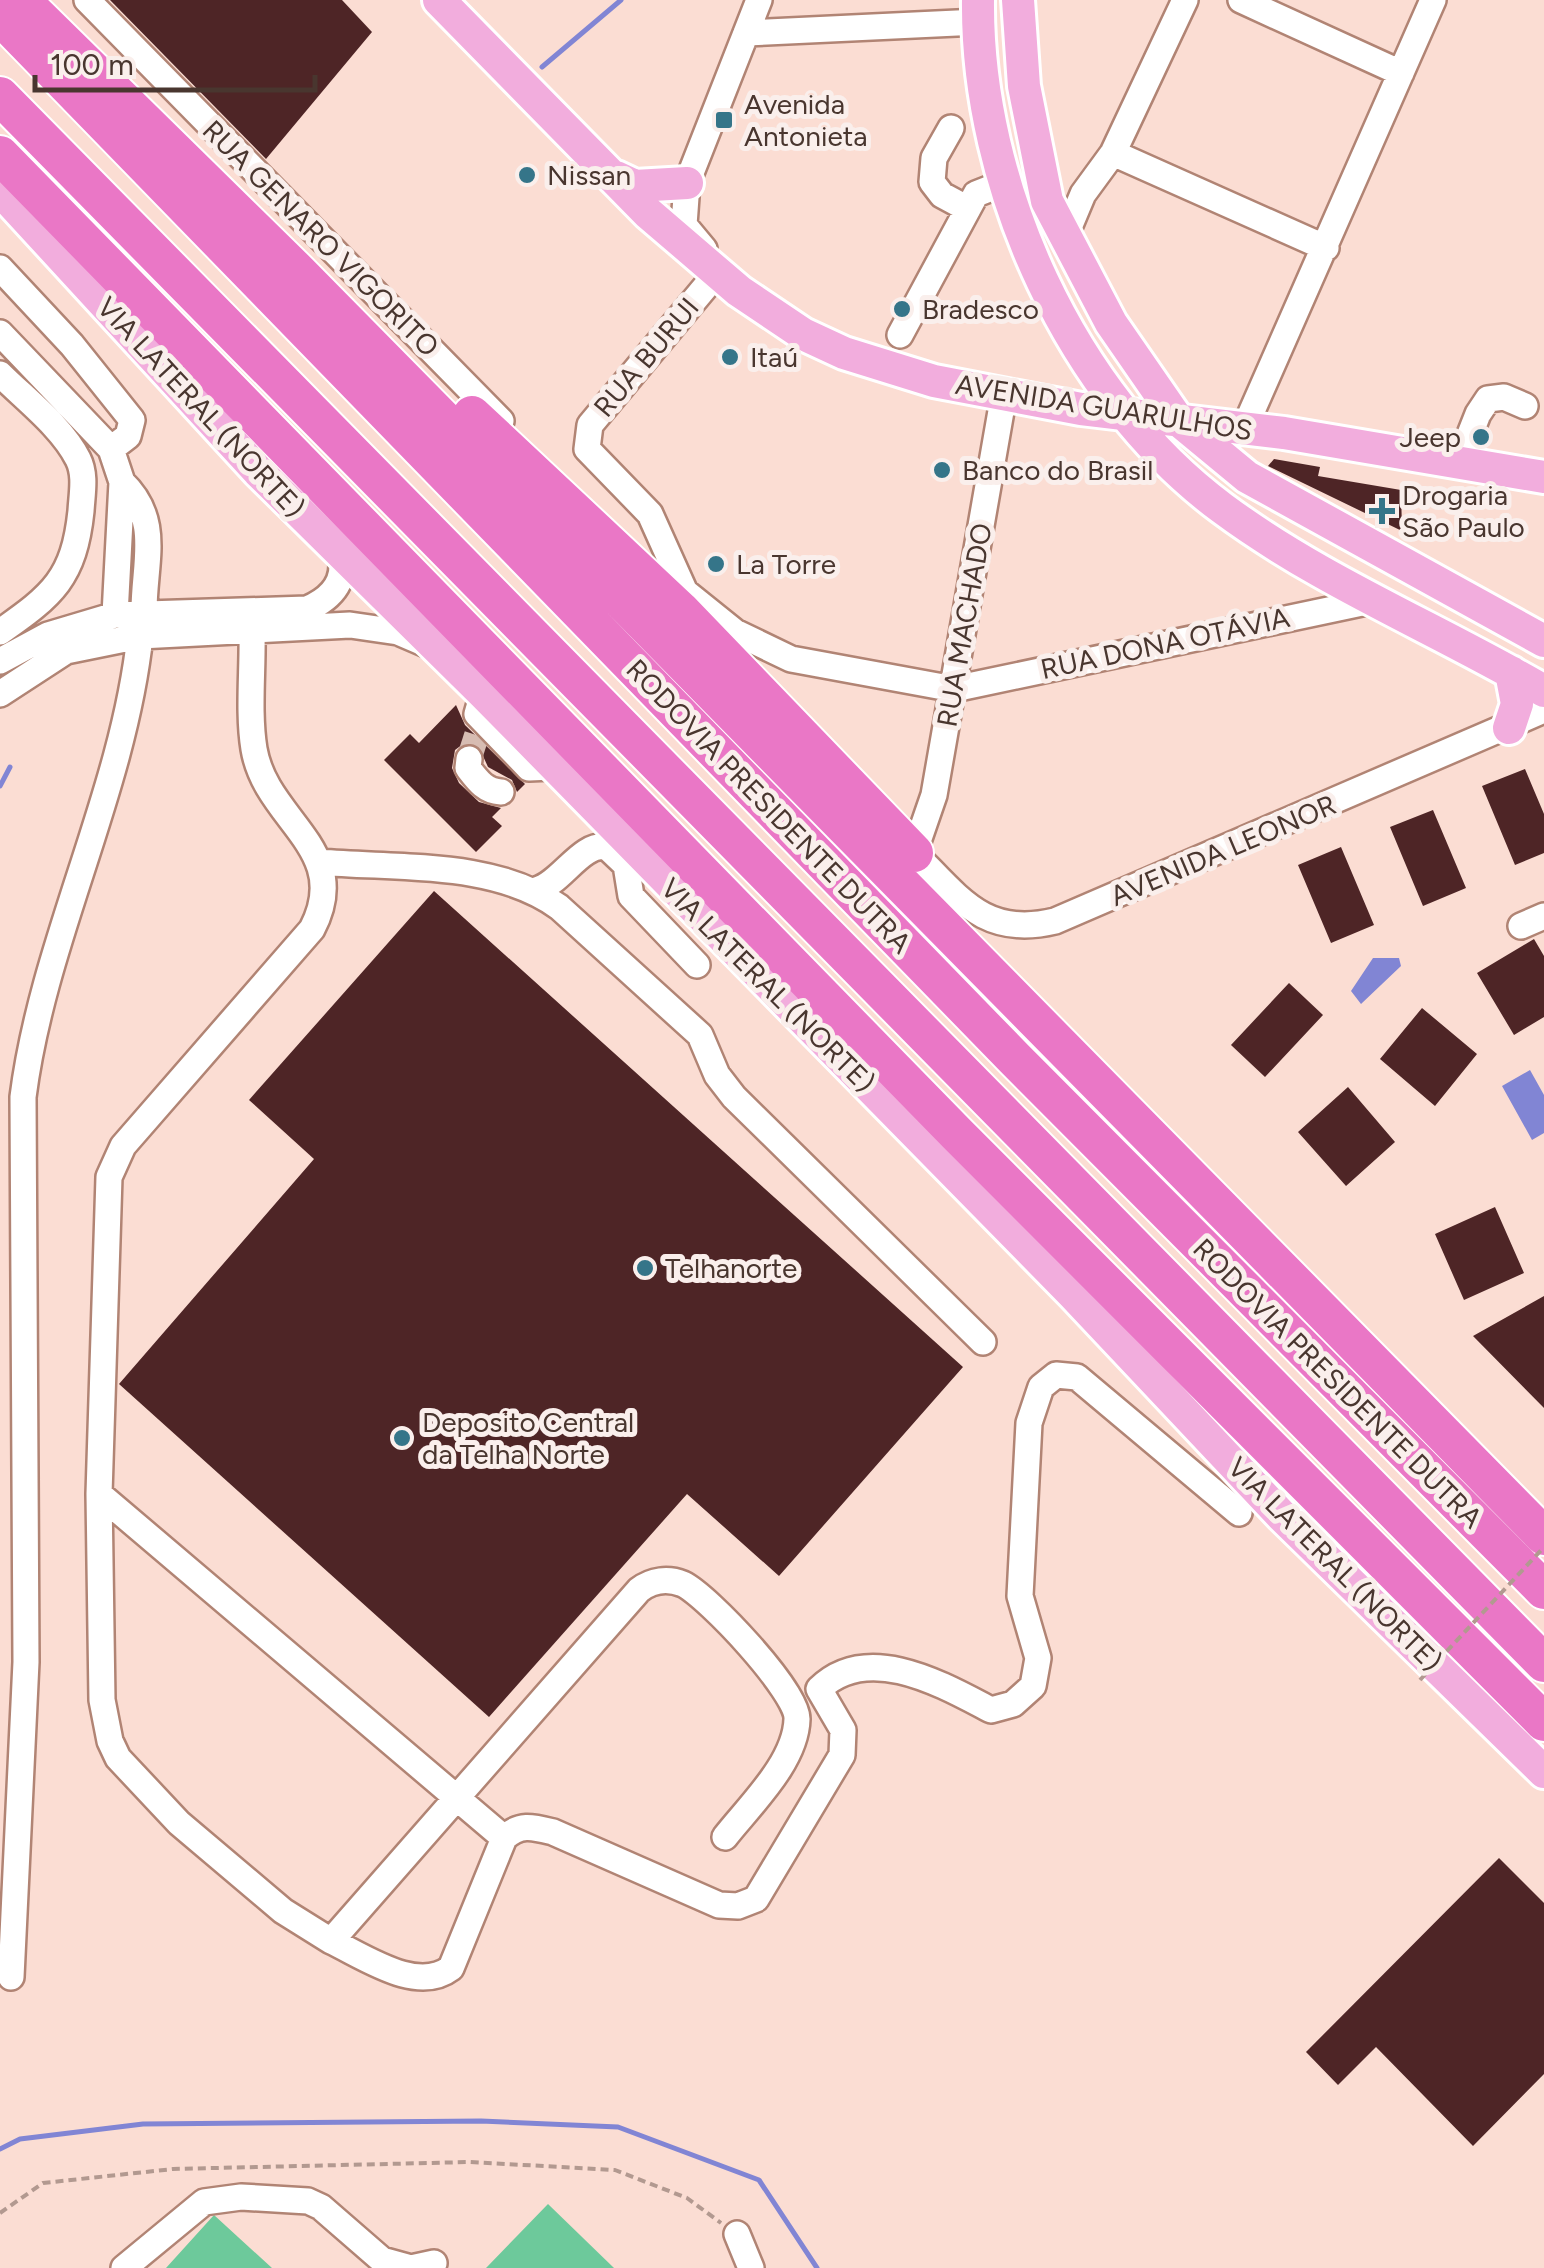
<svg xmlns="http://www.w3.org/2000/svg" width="1544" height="2268" font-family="Figtree,sans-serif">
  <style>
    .green { fill: #6dc99b }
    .water { fill: #8185d4 }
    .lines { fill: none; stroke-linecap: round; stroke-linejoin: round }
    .stream { stroke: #8185d4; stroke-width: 5 }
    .building { fill: #4e2526 }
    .minor-tunnel { stroke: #d7bcb2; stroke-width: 25; stroke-dasharray: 25 12; stroke-linecap: butt }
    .minor-casing { stroke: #b18474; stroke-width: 30 }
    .major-casing { stroke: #fff; stroke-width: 38 }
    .highway-casing { stroke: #fff; stroke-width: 42 }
    .path { stroke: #b29990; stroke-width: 4; stroke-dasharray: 8 5; stroke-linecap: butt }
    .minor { stroke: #fff; stroke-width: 25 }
    .major { stroke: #f2addd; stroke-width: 32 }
    .highway { stroke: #ea77c6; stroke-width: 38 }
    .path-bridge { stroke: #b29990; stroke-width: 4; stroke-dasharray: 8 5; stroke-linecap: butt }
    .poi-dot { fill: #357589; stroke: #faefec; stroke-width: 4 }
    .labels { text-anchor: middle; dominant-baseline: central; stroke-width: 10; stroke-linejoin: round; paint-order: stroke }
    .poi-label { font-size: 28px; fill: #49362f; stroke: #faefec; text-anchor: start }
    .street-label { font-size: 28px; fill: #49362f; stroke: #faefec }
  </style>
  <rect width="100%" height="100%" fill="#fbddd3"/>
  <path class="green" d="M548,2204l66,64h-128z
    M214,2215l58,53h-106z"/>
  <path class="water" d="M1373,958h26l2,8 -40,38 -10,-13z
    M1530,1070l14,25v38l-12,7 -30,-54z"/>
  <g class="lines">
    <path class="stream" d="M542,67l79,-67
      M0,786l10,-19
      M0,2149l20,-10 123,-15 338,-3 137,6 141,53 58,88"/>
  </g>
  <path class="building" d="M110,0h232l30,32 -106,127z
    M1274,459l46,8 -2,9 83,14 1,41 -134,-65z
    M456,705l9,20 60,59 -8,8 -5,-12 -24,-13 -10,-22 -15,-1 -8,6 -3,18 7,15 20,19 22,6 -9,9 10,9 -26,26 -92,-92 26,-26 9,9z
    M1525,769l19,45v39l-29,12 -33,-79z
    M1433,810l33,78 -43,18 -33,-79z
    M1341,847l33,78 -43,18 -33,-78z
    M434,891l529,476 -184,209 -92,-82 -198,223 -370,-333 195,-225 -65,-59z
    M1534,939l10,17v61l-30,18 -37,-62z
    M1289,983l34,32 -58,62 -34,-32z
    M1422,1008l55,46 -42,52 -55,-47z
    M1348,1087l47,55 -49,44 -48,-54z
    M1495,1207l29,66 -60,27 -29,-66z
    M1544,1296v112l-71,-72z
    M1499,1858l45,45v171l-71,72 -97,-99 -38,38 -32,-33z"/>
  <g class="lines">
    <path class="minor-tunnel" d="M469,759l10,-31"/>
    <g class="minor-casing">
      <path id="minor" d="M87,0l414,421
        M1241,0l160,73
        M746,33l232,-11
        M951,128l-17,30 -2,24 10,13 26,14
        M1113,153l213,95
        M1065,237l18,-43 30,-41 72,-153
        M704,249l-20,-24 3,-42 72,-183
        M0,268l72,77 60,75 -4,16 -17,13
        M0,333l111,116 11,33 -7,133
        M900,335l76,-141 28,-11
        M0,374c25,25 62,53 78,85 8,16 4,34 3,52 -7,67 -28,84 -81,121
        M1004,394l-70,401 -20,58c46,46 71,85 141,68l489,-211
        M1244,429l189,-429
        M1459,462l19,-48 10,-15 16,-2 21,9
        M122,482c41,39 21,82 22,133
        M684,591l51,41 56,27 163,30 422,-89
        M685,592l-35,-78 -63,-65 3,-24 127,-152
        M252,632c1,37 -4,80 2,117 12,72 100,100 58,180l-189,217 -14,31 -10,317 3,206 8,41 8,17 61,65 104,88 48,30 308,-351c13,-10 29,-12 44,-6 25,12 115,108 114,135 -1,43 -47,86 -72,118
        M0,661l48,-26 67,-20 192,-6c26,-11 42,-31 32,-59
        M483,693l-6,21 52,54 23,-1
        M0,694l66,-43 74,-15 210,-11 48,7 28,12
        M469,759l-1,9c10,13 17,23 33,24
        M320,862c77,7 174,-2 239,45l141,128 17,40 17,22 249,245
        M536,890c26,-7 45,-48 71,-43l19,18 5,31 66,69
        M1521,926l23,-10
        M99,1494l405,344
        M331,1941c34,16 86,53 120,27l53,-130c16,-15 29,-11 49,-6l166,73 19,1 18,-7 86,-144 1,-25 -24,-41c49,-48 124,-4 172,21l22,-6 20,-18 5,-28 -18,-62 9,-173 12,-36 15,-12 21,2 162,136
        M11,1977l15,-315 -3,-565c20,-157 100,-303 117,-461
        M737,2234l14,34
        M124,2268l80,-66 37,-5 67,4 13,6 61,53 29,8 23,-5"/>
    </g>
    <g class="major-casing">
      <path id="major" d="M439,0l209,213 91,78 64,43 41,19 90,28 147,28 203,24 260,44
        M978,0c-2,185 93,396 244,508 98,73 216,121 322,183
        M1018,0l6,86 23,115 64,122 67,97 69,57 297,164
        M616,177l19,9 52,-3
        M0,190l258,281 225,222 590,601 209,222 262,256
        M1509,728l8,-24 -6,-32"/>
    </g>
    <g class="highway-casing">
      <path id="highway" d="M21,0l278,273 1245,1263
        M0,16l1014,1042 530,532
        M0,96l1544,1567
        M0,155l957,979 587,588
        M472,415l208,195 234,243"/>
    </g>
    <path class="path" d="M0,2213l43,-30 130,-14 297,-7 145,8 72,28 34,25"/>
    <use href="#minor" class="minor"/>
    <use href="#major" class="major"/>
    <use href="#highway" class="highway"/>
    <path class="path-bridge" d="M1420,1680l124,-133"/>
  </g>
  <g class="poi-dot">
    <rect x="714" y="110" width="20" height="20" rx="5"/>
    <circle cx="527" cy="175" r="10"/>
    <circle cx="902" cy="309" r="10"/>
    <circle cx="730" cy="357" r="10"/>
    <circle cx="1481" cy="437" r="10"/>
    <circle cx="942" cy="470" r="10"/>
    <path d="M1377 496h10v10h10v10h-10v10h-10v-10h-10v-10h10z"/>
    <circle cx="716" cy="564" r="10"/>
    <circle cx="645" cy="1268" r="10"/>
    <circle cx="402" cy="1438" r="10"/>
  </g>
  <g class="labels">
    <g class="poi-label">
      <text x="744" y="104">Avenida<tspan x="744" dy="32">Antonieta</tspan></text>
      <text x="547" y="175">Nissan</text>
      <text x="922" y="309">Bradesco</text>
      <text x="750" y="357">Itaú</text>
      <text x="1461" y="437" text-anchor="end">Jeep</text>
      <text x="962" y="470">Banco do Brasil</text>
      <text x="1402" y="495">Drogaria<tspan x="1402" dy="32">São Paulo</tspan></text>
      <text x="736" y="564">La Torre</text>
      <text x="665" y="1268">Telhanorte</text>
      <text x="422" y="1422">Deposito Central<tspan x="422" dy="32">da Telha Norte</tspan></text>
    </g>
    <g class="street-label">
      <text transform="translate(321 238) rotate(45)">RUA GENARO VIGORITO</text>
      <text transform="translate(646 357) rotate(-50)">RUA BURUI</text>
      <text transform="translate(201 407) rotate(47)">VIA LATERAL (NORTE)</text>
      <text transform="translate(1104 407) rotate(9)">AVENIDA GUARULHOS</text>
      <text transform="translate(964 625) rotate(-80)">RUA MACHADO</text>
      <text transform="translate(1165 643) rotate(-12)">RUA DONA OTÁVIA</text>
      <text transform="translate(769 806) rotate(46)">RODOVIA PRESIDENTE DUTRA</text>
      <text transform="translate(1223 850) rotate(-23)">AVENIDA LEONOR</text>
      <text transform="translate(768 985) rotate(45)">VIA LATERAL (NORTE)</text>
      <text transform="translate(1338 1383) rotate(45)">RODOVIA PRESIDENTE DUTRA</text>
      <text transform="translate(1335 1564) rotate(45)">VIA LATERAL (NORTE)</text>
    </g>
  </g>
  <path d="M35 75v15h280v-15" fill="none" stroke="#49362f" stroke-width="5"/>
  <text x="50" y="75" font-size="30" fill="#49362f" stroke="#faefec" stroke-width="8" paint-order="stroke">100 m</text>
</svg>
